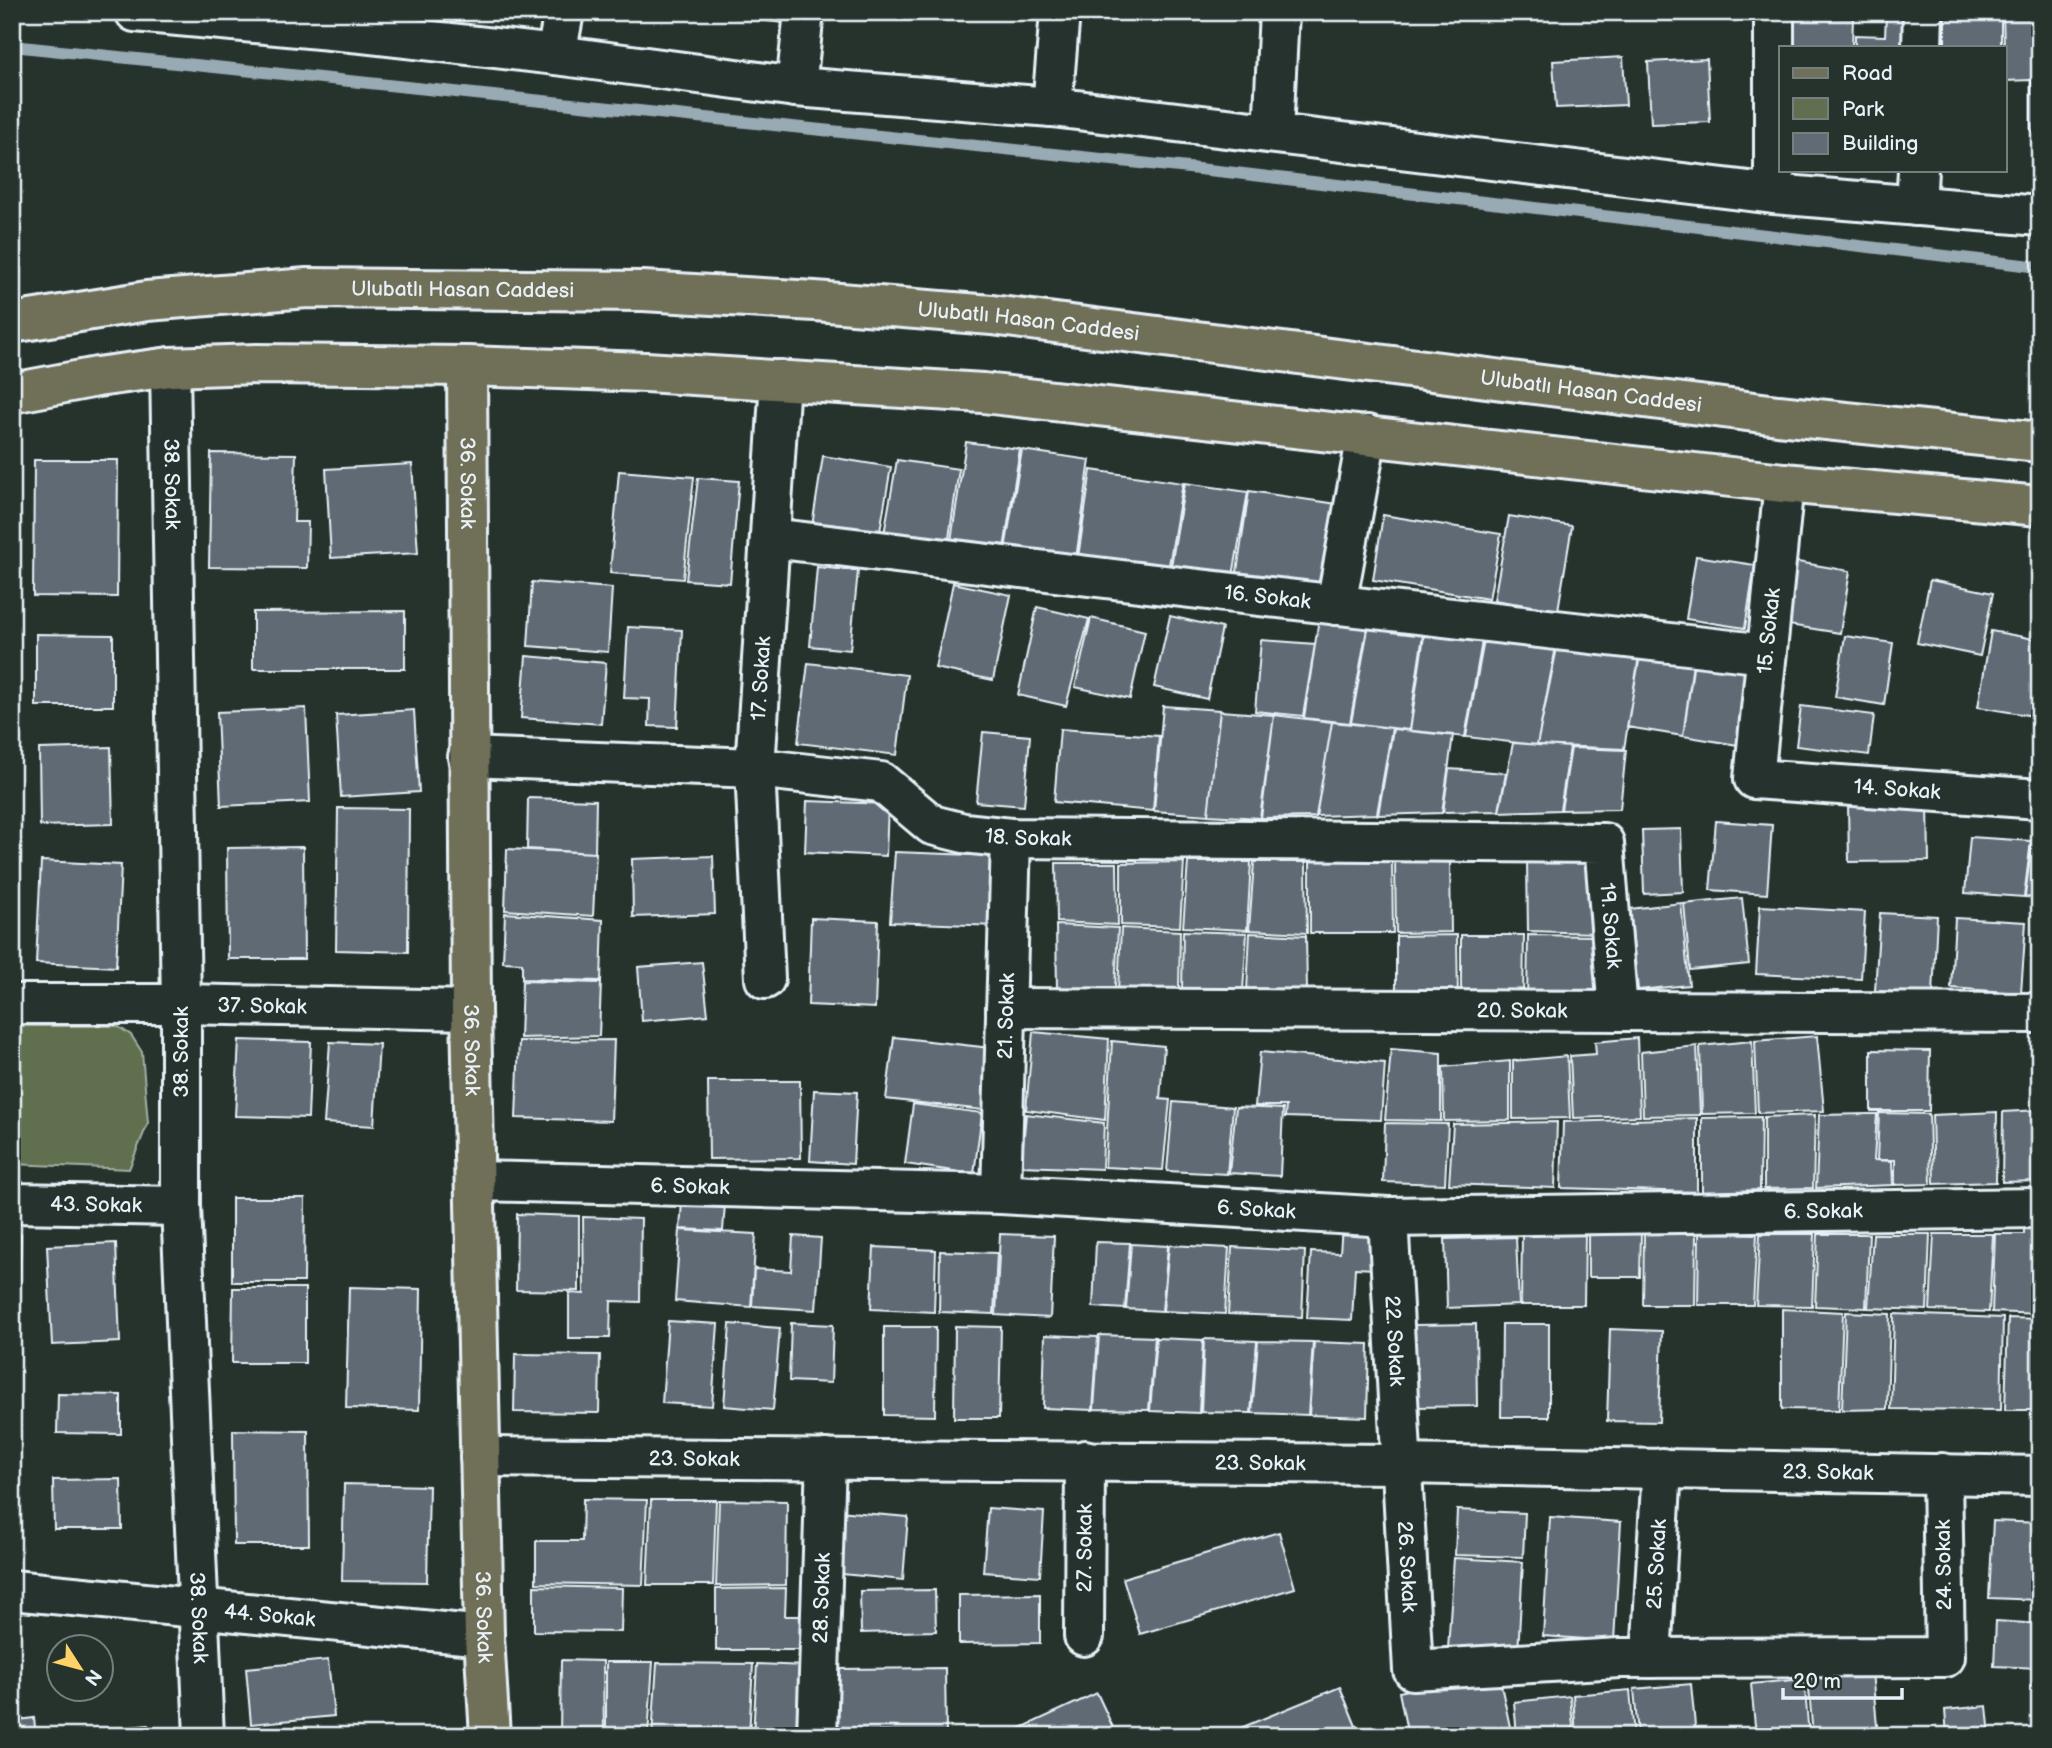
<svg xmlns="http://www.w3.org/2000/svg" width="2052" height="1748" font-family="'Balsamiq Sans',sans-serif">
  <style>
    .green { fill: #616f50; stroke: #a4b0a4; stroke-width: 2 }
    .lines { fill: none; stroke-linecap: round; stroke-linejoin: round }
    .stream { stroke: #98aab4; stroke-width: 12 }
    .building { fill: #606b75; stroke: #e8f1f8; stroke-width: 2 }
    .minor-casing { stroke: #e8f1f8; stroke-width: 44 }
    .major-casing { stroke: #e8f1f8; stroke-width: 44 }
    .minor { stroke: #26332d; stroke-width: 38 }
    .major { stroke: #706f59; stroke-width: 38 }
    .labels { text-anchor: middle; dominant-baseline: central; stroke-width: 5; stroke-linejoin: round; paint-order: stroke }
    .street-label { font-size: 21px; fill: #e8f1f8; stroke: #26332d }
  </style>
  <rect width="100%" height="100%" fill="#26332d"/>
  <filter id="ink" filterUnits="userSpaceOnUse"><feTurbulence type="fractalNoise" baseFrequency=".0143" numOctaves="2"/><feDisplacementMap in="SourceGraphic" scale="14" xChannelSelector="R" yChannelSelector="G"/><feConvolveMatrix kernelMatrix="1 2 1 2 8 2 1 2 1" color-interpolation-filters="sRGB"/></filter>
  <g filter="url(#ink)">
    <path class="green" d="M12,1026h105l14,9 11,17 6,71 -19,46 -117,-5z"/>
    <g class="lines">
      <path class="stream" d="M12,46l1215,126 813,95"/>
    </g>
    <path class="building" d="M692,12h37v4z
      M733,12h60l-1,12 -60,-7z
      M1945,12h56v35h-56z
      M2003,12h37v119h-9v-51l-26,1z
      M1794,15l59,3 -1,29h-59z
      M1886,16l32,1 -1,30h-62v-12l30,1z
      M1623,57l3,48 -70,3 -3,-47z
      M1707,59l3,63 -59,2 -3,-62z
      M966,442l54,7 -17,106 -53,-8z
      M1022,450l68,10 -15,106 -71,-11z
      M211,453l85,1 -2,68h14l-1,46 -98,-1z
      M823,456l68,11 -12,70 -67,-11z
      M34,460h84l-1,137 -84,-1z
      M897,460l62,9 -11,76 -64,-11z
      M412,464l6,89 -87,5 -5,-89z
      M1091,470l92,13 -16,94 -90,-13z
      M619,471l75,6 -11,102 -73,-6z
      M698,478l41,3 -9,102 -44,-3z
      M1185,483l63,9 -17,95 -62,-9z
      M1249,491l95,14 -13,94 -96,-14z
      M1383,515l118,19 -12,65 -116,-19z
      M1509,516l63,10 -14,84 -64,-10z
      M1696,556l59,9 -10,63 -59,-9z
      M1792,561l58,10 -10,62 -58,-9z
      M817,567l41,4 -8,79 -40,-4z
      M1930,580l63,13 -13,63 -63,-13z
      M532,582l80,6 -4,64 -80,-6z
      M953,583l58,12 -18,85 -58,-12z
      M1037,607l52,12 -23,87 -48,-11z
      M405,611v58h-152v-57z
      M1170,616l52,12 -15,71 -53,-12z
      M1091,618l54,13 -15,68 -55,-12z
      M1319,618l49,5 -18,100 -46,-5z
      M1369,623l55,5 -15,102 -58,-7z
      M628,627l54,3 -5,97 -28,-1 1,-27 -26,-1z
      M1425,629l58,7 -18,101 -55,-6z
      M1991,631l49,9v77l-62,-10z
      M36,634l77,1v71h-77z
      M1485,635l72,7 -20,103 -71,-8z
      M1845,636l48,7 -9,62 -49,-8z
      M1261,640l54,4 -12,72 -48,-5z
      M1558,643l82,7 -16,99 -87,-4z
      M1641,650l54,5 -12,81 -56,-9z
      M526,656l80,7 -5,61 -80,-6z
      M1694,656l58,5 -14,84 -55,-9z
      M808,663l99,12 -10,80 -99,-12z
      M1163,706l57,4 -12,105 -54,-4z
      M1801,706l73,9 -5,40 -73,-9z
      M306,708l4,94 -89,4 -4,-94z
      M414,710l5,82 -78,5 -5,-82z
      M1220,711l54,4 -14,103 -52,-3z
      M1274,715l58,7 -16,95 -55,1z
      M1332,722l60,6 -15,86 -61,2z
      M1060,729l99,7 -6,75 -99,-9z
      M1393,729l60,6 -11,78 -64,2z
      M983,732l47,4 -6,70 -48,-4z
      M1513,743l57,4 -10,63 -61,2z
      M111,747l2,77 -73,2 -1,-77z
      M1571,748l55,2 -6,59 -59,1z
      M1449,769l57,4 -7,38 -56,1z
      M528,798l68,2 -1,53 -68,-4z
      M807,801l81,3 -2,52 -81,-4z
      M1928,803l1,58 -80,1 -1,-58z
      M338,808l71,1 -1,143 -72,-2z
      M1716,821l56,4 -5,69 -57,-4z
      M1681,829l2,63 -39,2 -2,-64z
      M1970,837l61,4 -7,56 -59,-4z
      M2032,841l8,1v56l-15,-1z
      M303,847l1,112h-76l-1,-111z
      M507,849l89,4 -3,63 -88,-6z
      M895,852l104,4 -2,70 -107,-4z
      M713,856l2,58 -82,3 -1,-58z
      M41,861l80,4 -5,102 -80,-4z
      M1310,861h82l1,72h-83z
      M1395,861h55l1,71 -55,1z
      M1527,861h69v72l-68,-2z
      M1184,862l-4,65 -59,-2v-62z
      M1188,862h63l-4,68 -64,-3z
      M1254,862h52l1,71 -58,-3z
      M1056,863h61l1,62 -61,-3z
      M12,867h2l2,97h-4z
      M1742,898l7,66 -59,6 -6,-66z
      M1681,903l8,82 -51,5 -8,-81z
      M1760,906l105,6 -4,67 -105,-5z
      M505,913l98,7 -2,61 -79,-2v-16l-19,-1z
      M1880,913l57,3 -4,78 -58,-3z
      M811,918l67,3 -3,87 -67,-3z
      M1955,918l71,4 -5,71 -70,-5z
      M1056,925l62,3 -3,62h-58z
      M1121,928l59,3 -1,59 -61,1z
      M1183,931l64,2 -4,57h-61z
      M1250,933l56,3 1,54h-60z
      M1457,935l1,67h-62v-66z
      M1461,935h63l-1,67h-62z
      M1528,935l68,1 1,65 -70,1z
      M702,962l6,53 -66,6 -4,-54z
      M522,981l79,2 -2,53 -79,2z
      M1033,1032l76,7 -4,81 -79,-10z
      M1817,1036l7,75 -66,2 -3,-72z
      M894,1037l96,11 -7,62 -97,-11z
      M1637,1038l3,78 -67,2 -3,-62 26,-2 -1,-12z
      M239,1040l72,2 -3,76 -73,-2z
      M614,1040l-3,81 -95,-3 3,-77z
      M1112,1041l52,5 -4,53 10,1 -7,70 -58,-3z
      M1752,1041l3,72 -53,1 -2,-68z
      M330,1042l49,2 -5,82 -50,-3z
      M1697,1046l3,69 -57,1 -2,-64z
      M1391,1049l50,4v68l-56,-1z
      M1871,1050l59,1 -1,60h-58z
      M1260,1052l125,11 -4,57 -96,-3 1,-11h-31z
      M1567,1056l3,62 -57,1v-58z
      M1510,1061v59l-66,1 -1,-54z
      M708,1081h92l1,77 -92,1z
      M814,1090l43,2 -4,72 -43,-3z
      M1173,1102l60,5 -6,67 -60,-3z
      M913,1104l69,9 -8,61 -69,-10z
      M1236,1107l47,2 -3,67 -51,-3z
      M2040,1110v71l-38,1 1,-70z
      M1997,1112l-1,70 -62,2 -2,-69z
      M1879,1113l50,1 2,70 -36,1v-25h-18z
      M1026,1114l78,9 -2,46 -81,-3z
      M1868,1114h9l-3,46 18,1 1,24 -77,3 3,-73z
      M1815,1115l-2,73 -49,1v-72z
      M1761,1117l-1,73 -58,2v-74z
      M1697,1118v74l-136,-4 2,-66z
      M1557,1122l-2,66 -106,-4 4,-60z
      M1385,1123l63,1 -3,60 -62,-2z
      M683,1188l43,2 -3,41 -43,-2z
      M232,1198h73l-1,84h-72z
      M2024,1211h16v103l-48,-2 3,-78h29z
      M517,1214l62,2v75l-63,-1z
      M583,1217l58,2 -1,83 -29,-1 -1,37h-41v-45l15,1z
      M1342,1226l35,2 -2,41 -20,-1 -3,52 -45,-2 4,-66 29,1z
      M680,1230l76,4 -5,73 -76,-6z
      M1588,1233h53l-1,44h-52z
      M1644,1233l52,1 -1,71h-52z
      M1699,1233l58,1 -4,71h-55z
      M12,1234h9l-3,97h-6z
      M1000,1234l54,2 -4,82 -54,-3z
      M1522,1234h63l-1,71h-63z
      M1760,1234h55l-3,72 -56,-1z
      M1818,1234h51l-3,74 -51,-2z
      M1873,1234h57l-3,76 -59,-2z
      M1934,1234h59l-4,78 -59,-2z
      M793,1236l28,2 -5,72 -64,-4 2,-37 37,2z
      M1516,1237l3,68 -72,3 -2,-69z
      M1096,1242l34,1 -5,66 -32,-2z
      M116,1243l4,99 -68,3 -5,-99z
      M1131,1244l37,2 -6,65 -36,-2z
      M1169,1245l60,3 -4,66 -62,-3z
      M874,1247l62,3 -2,62 -63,-3z
      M1232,1247l73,4 -3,66 -74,-3z
      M940,1251l57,2 -3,61 -55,-2z
      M349,1287l72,2 -2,121 -73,-2z
      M233,1288h72v75h-73z
      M1782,1309l61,3 -4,98 -57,-1z
      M1846,1312l44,2 -3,95 -45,1z
      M1894,1314l109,4 -2,92 -110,-1z
      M2008,1318l32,1v91h-35z
      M668,1321l50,3 -6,82 -50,-3z
      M791,1323l42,2 -2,58 -42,-2z
      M730,1324l50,4 -7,82 -49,-4z
      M1476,1324l1,82 -61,1 -1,-82z
      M1502,1324h47v93h-48z
      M955,1326l46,1 -2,91h-45z
      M884,1327h52l-1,89 -51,-1z
      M1610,1329l52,2 -3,91 -52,-1z
      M1045,1335l53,2 -5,73 -50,-2z
      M1099,1335l56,2 -6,73 -55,-1z
      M1156,1338l47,2 -4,73 -49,-2z
      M1204,1339l53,2 -6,72 -50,-1z
      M1258,1341l55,1 -5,73 -56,-2z
      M1314,1342l55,2 -2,73 -58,-2z
      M515,1354l85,1 -1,58 -85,-1z
      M58,1394l63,1v39l-64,-1z
      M12,1397h2l2,135h-4z
      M233,1430l75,1 1,114h-75z
      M121,1479l1,50h-68l-1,-49z
      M344,1484l85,2 -2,96 -85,-1z
      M583,1499l64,1 -4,85 -107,-2v-42h46z
      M651,1500h65l-3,85h-66z
      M719,1500l68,1 -1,84 -70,1z
      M988,1508l56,4 -4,64 -57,-4z
      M1457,1510l68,3 -2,44 -68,-2z
      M838,1511l70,6 -5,63 -71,-7z
      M1550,1517l71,5 -7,119 -71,-5z
      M1993,1521l47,2v77l-51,-2z
      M1279,1532l16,56 -155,46 -17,-56z
      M1454,1558l69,4 -5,91 -70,-4z
      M534,1586l88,2 -1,44 -87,-1z
      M786,1588l-1,28h21l-1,34h-89v-61z
      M935,1590l1,41 -75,2 -1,-42z
      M1040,1594v49l-81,1v-49z
      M1996,1621l44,3v44l-46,-2z
      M328,1660l6,56 -83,8 -5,-56z
      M561,1660l42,1 1,75h-44z
      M606,1662h47l-5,74h-42z
      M657,1663l96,1 -4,72h-97z
      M757,1664l49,2 -1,70h-52z
      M945,1668l1,64h-108v-63z
      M1498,1671l14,65h-104l-9,-44z
      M1872,1672l6,64h-65l-5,-58z
      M1804,1679l5,57h-53l-5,-52z
      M1691,1684l5,52h-58l-4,-47z
      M1340,1687l20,49h-119l-3,-7z
      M1630,1690l4,46h-58l-3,-41z
      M1097,1693l20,43h-113z
      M1570,1696l4,40h-57l-3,-34z
      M1987,1706l3,30h-43l-2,-26z
      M34,1718l2,18h-24v-15z
      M148,1725l1,11h-84v-3z"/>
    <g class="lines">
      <g class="minor-casing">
        <g id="minor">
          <path d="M135,12l227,21 194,22 240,32 256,20 722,87 266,22"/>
          <path d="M1774,12v182"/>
          <path d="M1922,47l1,-35"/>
          <path d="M556,55l8,-43"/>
          <path d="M796,87l8,-75"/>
          <path d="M1052,107l8,-95"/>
          <path d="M1273,133l6,-121"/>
          <path d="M1916,206l2,-36"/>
          <path id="s1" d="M170,367l11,637v202l23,530"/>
          <path id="s2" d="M1784,483l-30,296 286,20"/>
          <path id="s3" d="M771,538l376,45 619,71"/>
          <path d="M1336,605l31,-170"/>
          <path id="s4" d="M468,757l287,11 126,14 51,43 32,8 47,5 593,5 14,168"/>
          <path id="s5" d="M765,979l-10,-211 25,-388"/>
          <path id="s6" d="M12,1004h169l290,6"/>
          <path id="s7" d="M1006,1008l1034,5"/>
          <path id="s8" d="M475,1181l526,13 387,23 652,-9"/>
          <path id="s9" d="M1001,1194l10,-356"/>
          <path id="s10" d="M12,1203l169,3"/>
          <path id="s11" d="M1388,1217l25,453 207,-12 325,-1 -3,-184"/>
          <path id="s12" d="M480,1457l920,7 640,12"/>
          <path id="s13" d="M12,1590l472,46"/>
          <path id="s14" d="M1084,1636l1,-176"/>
          <path id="s15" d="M1651,1658l11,-190"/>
          <path id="s16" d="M817,1736l9,-277"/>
        </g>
      </g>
      <g class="major-casing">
        <g id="major">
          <path id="s17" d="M12,323l135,-22 160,-13 336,3 172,10 177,14 786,100 262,27"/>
          <path id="s18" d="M467,366l4,644 13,626 6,100"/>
          <path d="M12,393l85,-16 73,-10 86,-3 211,2 179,6 337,21 801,90 256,23"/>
        </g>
      </g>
      <use href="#minor" class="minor"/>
      <use href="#major" class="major"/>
    </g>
  </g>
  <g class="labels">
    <g class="street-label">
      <text stroke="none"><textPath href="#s17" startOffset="453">Ulubatlı Hasan Caddesi</textPath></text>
      <text stroke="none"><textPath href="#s17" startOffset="1020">Ulubatlı Hasan Caddesi</textPath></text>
      <text stroke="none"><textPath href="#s17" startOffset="1587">Ulubatlı Hasan Caddesi</textPath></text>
      <text stroke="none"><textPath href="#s18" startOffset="117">36. Sokak</textPath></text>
      <text stroke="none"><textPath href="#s1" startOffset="117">38. Sokak</textPath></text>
      <text stroke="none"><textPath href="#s3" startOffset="500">16. Sokak</textPath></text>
      <text transform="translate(1769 631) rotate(-84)">15. Sokak</text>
      <text stroke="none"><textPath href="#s5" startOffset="301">17. Sokak</textPath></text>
      <text stroke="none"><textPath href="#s2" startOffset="441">14. Sokak</textPath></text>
      <text stroke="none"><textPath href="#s4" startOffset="578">18. Sokak</textPath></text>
      <text stroke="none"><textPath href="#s4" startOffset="1237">19. Sokak</textPath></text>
      <text stroke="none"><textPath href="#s6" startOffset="250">37. Sokak</textPath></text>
      <text stroke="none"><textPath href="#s7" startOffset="516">20. Sokak</textPath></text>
      <text stroke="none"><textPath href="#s9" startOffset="178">21. Sokak</textPath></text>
      <text stroke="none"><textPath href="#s18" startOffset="684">36. Sokak</textPath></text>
      <text transform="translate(181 1052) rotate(-90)">38. Sokak</text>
      <text stroke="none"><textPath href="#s8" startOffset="215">6. Sokak</textPath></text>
      <text stroke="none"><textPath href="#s10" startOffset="84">43. Sokak</textPath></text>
      <text stroke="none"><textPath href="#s8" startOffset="782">6. Sokak</textPath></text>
      <text stroke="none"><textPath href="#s8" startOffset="1349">6. Sokak</textPath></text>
      <text stroke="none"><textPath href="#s11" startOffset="124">22. Sokak</textPath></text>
      <text stroke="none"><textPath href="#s12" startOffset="214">23. Sokak</textPath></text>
      <text stroke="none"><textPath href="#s12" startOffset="780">23. Sokak</textPath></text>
      <text stroke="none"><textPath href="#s12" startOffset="1348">23. Sokak</textPath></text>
      <text stroke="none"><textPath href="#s14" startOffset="88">27. Sokak</textPath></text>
      <text stroke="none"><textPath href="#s15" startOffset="94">25. Sokak</textPath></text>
      <text transform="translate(1944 1565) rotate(-91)">24. Sokak</text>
      <text stroke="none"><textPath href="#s11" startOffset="350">26. Sokak</textPath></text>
      <text stroke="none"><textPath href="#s16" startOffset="138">28. Sokak</textPath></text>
      <text stroke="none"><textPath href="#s13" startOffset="259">44. Sokak</textPath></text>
      <text stroke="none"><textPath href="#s1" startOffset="1251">38. Sokak</textPath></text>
      <text stroke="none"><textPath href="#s18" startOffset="1251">36. Sokak</textPath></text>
    </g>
  </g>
  <rect width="2052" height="1748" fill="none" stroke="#26332d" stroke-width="42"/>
  <rect x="21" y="21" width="2010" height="1706" fill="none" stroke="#e8f1f8" stroke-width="2.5" filter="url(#ink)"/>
  <rect x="1779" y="46" width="228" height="126" fill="#26332d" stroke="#747f7e" stroke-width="2"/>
  <rect x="1793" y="68" width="35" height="10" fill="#706f59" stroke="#747f7e" stroke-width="2"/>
  <text x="1842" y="80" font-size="21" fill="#e8f1f8">Road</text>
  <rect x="1793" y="98" width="35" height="21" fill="#616f50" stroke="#747f7e" stroke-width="2"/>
  <text x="1842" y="116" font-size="21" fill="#e8f1f8">Park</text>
  <rect x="1793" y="133" width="35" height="21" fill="#606b75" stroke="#747f7e" stroke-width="2"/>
  <text x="1842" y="150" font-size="21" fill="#e8f1f8">Building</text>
  <g transform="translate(80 1668) rotate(126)"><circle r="33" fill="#26332d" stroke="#747f7e" stroke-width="2"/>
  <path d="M0-5L12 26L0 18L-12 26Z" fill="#ffd166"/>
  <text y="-10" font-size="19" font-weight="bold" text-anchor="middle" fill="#e8f1f8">N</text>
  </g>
  <path d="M1783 1688v10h119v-10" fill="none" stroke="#e8f1f8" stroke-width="3.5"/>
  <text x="1793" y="1688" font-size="21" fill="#e8f1f8" stroke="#26332d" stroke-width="5" paint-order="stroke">20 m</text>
</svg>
